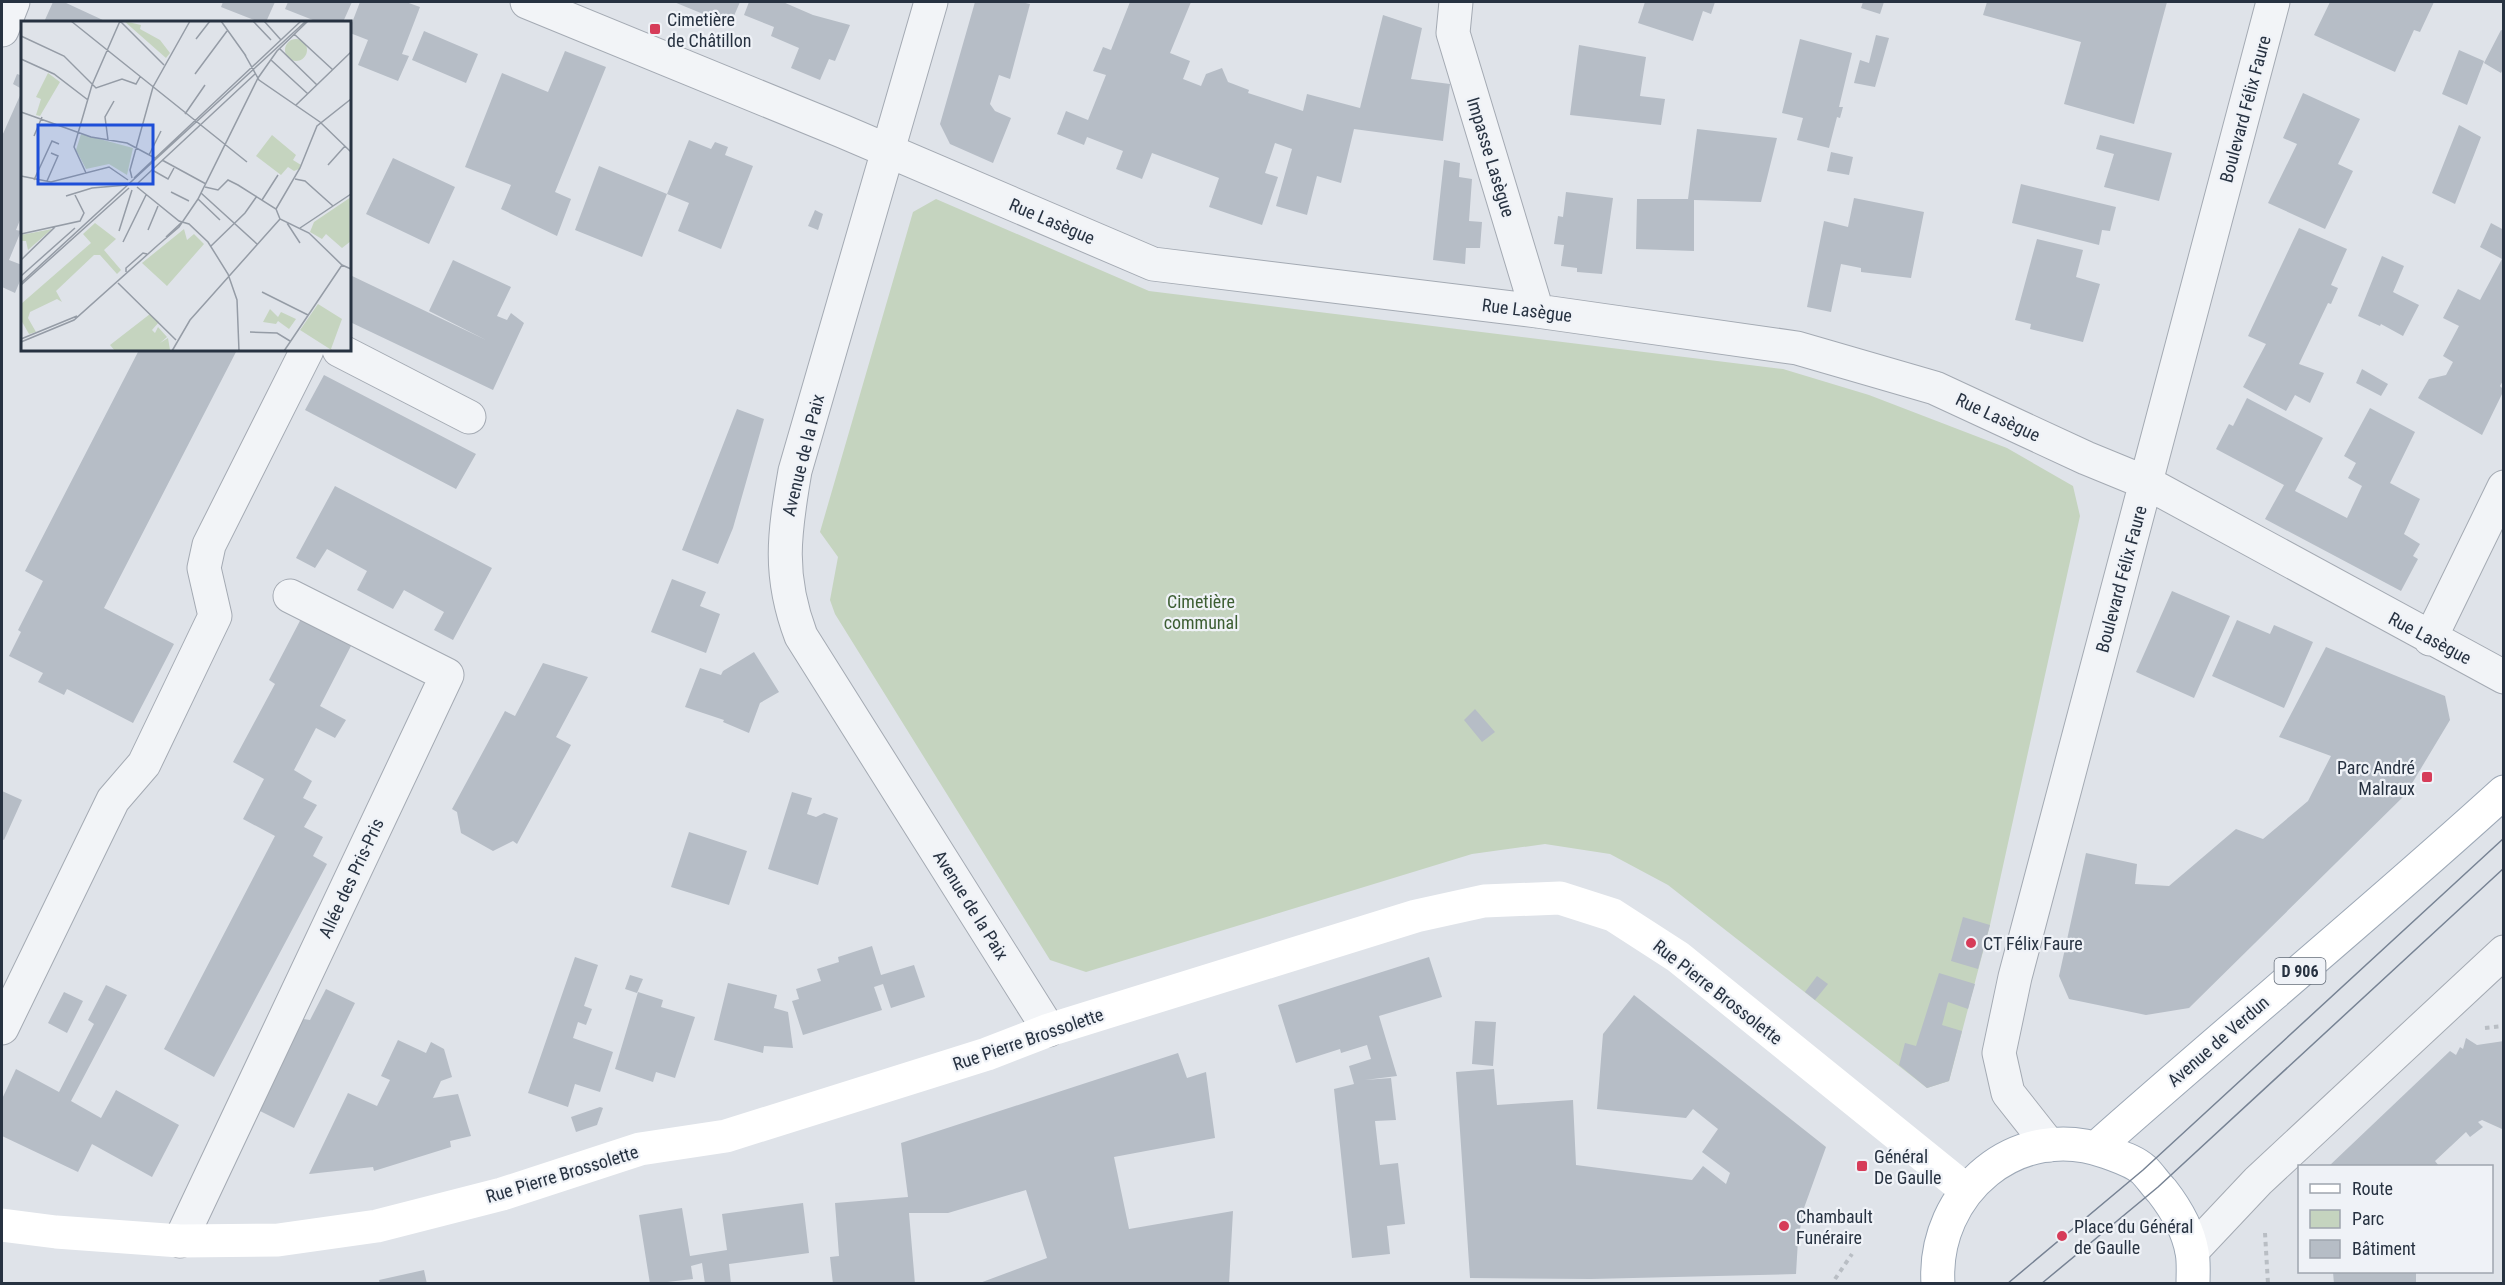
<svg xmlns="http://www.w3.org/2000/svg" width="2505" height="1285" font-family="'Roboto Condensed',sans-serif">
  <style>
    .green { fill: #c5d4bf }
    .building { fill: #b6bdc6 }
    .lines { fill: none; stroke-linecap: round; stroke-linejoin: round }
    .minor-casing { stroke: #a4aab3; stroke-width: 35 }
    .primary-casing { stroke: #9da8b6; stroke-width: 35 }
    .path { stroke: #b9bec4; stroke-width: 4; stroke-dasharray: 4.5 4.5; stroke-linecap: butt }
    .minor { stroke: #f2f4f7; stroke-width: 33 }
    .secondary { stroke: #fff; stroke-width: 33 }
    .primary { stroke: #fff; stroke-width: 33 }
    .tram { stroke: #778394; stroke-width: 1.5 }
    .poi-dot { fill: #d63c59; stroke: #eff2f7; stroke-width: 2 }
    .labels { text-anchor: middle; dominant-baseline: central; stroke-width: 4.5; stroke-linejoin: round; paint-order: stroke }
    .shield { fill: #eff2f7; stroke: #636c78; stroke-width: 1.5 }
    .shield-label { font-size: 16px; font-weight: bold; fill: #273241 }
    .poi-label { font-size: 18px; fill: #273241; stroke: #eff2f7; text-anchor: start }
    .street-label { font-size: 18px; fill: #273241; stroke: #eff2f7 }
    .park-label { font-size: 18px; fill: #3d5e33; stroke: #eff2f7 }
    .inset-road { fill: none; stroke: #959ca6; stroke-width: 1.5 }
    .view { fill: #1d4ed8; fill-opacity: 0.15; stroke: #1d4ed8; stroke-width: 3 }
    .inset-edge { fill: none; stroke: #273241; stroke-width: 3 }
  </style>
  <rect width="100%" height="100%" fill="#dfe3e9"/>
  <path class="green" d="M936,199l213,92 634,78 86,26 138,53 66,38 7,30 -90,409 -41,156 -22,7 -259,-203 -58,-31 -65,-10 -73,10 -386,118 -36,-12 -215,-346 -5,-14 8,-43 -18,-25 93,-320z"/>
  <path class="building" d="M53,2h11l41,19 -61,1z
    M223,2h52l-9,20h-7l-38,-15z
    M288,2h64l-9,20h-25l-33,-13z
    M360,2h46l14,5 -18,47 7,2 -11,25 -40,-16 10,-25 -18,-7v-5z
    M674,2h66l-10,23z
    M749,2h34l30,13 37,10 -15,36 -6,-2 -9,21 -29,-12 8,-20 -28,-12 3,-9 -30,-12z
    M975,2h46l9,2 -20,75 -11,-4 -9,29 5,7 16,7 -18,45 -43,-19 -10,-20z
    M1130,2h61l-21,51 20,8 -7,18 18,7 5,-12 16,-6 6,14 21,8 -1,3 55,18 4,-17 53,14 23,-93 39,13 -11,51 39,5 -7,57 -89,-12 -13,54 -24,-7 -10,39 -31,-9 16,-57 -17,-6 -10,30 13,4 -16,48 -53,-18 10,-29 -67,-25 -10,26 -26,-10 7,-18 -36,-14 -3,8 -27,-11 9,-23 22,9 18,-45 -13,-4 10,-24 8,3z
    M1645,2h70l-4,12 -8,-3 -10,30 -55,-18z
    M1863,2h21l-4,12 -19,-6z
    M1987,2h180l-33,122 -70,-20 17,-62 -98,-27z
    M2330,2h104l-14,30 -6,-2 -19,42 -81,-37z
    M2501,30l3,1v36l-3,6 -17,-10z
    M424,31l54,23 -12,29 -54,-23z
    M1876,35l13,3 -14,49 -21,-4 6,-23 9,3z
    M1800,39l52,14 -13,54h4l-3,11 -3,-1 -8,31 -32,-8 6,-22 -21,-5z
    M1579,45l67,12 -6,39 25,3 -4,26 -91,-10z
    M2459,50l25,11 -17,44 -25,-11z
    M565,51l41,16 -51,125 16,7 -14,37 -56,-27 10,-24 -46,-18 37,-94 46,19z
    M22,70v19l-9,-5 4,-10 3,1z
    M22,91v124l-6,15 5,1 -12,29 13,5v11l-7,17 -13,-6v-151z
    M2303,93l57,26 -22,45 15,7 -28,58 -57,-26 29,-59 -14,-6z
    M2459,125l22,12 -26,67 -23,-11z
    M1697,129l80,9 -16,64 -67,-2v51l-58,-2 1,-50h51z
    M2100,135l72,18 -13,48 -55,-14 10,-33 -18,-5z
    M689,140l22,9 4,-7 13,5 -3,8 28,11 -32,83 -43,-18 11,-28 -22,-9 -25,63 -67,-27 24,-64 68,28z
    M1831,152l22,5 -4,18 -22,-4z
    M393,158l62,29 -26,57 -63,-30z
    M1444,160l16,3 -1,14 13,2 -3,42 13,1 -2,26h-14l-1,16 -32,-4z
    M2021,184l95,23 -6,24 -8,-1 -3,15 -87,-22z
    M1566,192l47,6 -11,76 -25,-2v-4l-16,-2 3,-21 -10,-1 4,-28 5,1z
    M1854,198l70,14 -13,66 -50,-6v-4l-20,-4 -10,48 -24,-5 17,-86 24,6z
    M815,210l8,4 -5,16 -10,-4z
    M2491,223l13,7v149l-4,7 4,4 -22,45 -64,-37 11,-19 17,-4 7,-13 -10,-6 16,-30 -16,-8 15,-29 22,11 22,-41 -22,-12z
    M2299,228l48,21 -16,36 7,3 -7,16 -3,-1 -29,61 25,9 -14,30 -15,-8 -9,16 -43,-24 23,-43 -18,-8z
    M2037,239l46,11 -7,27 24,7 -17,58 -53,-13 1,-5 -16,-4z
    M2382,256l22,10 -11,26 26,13 -16,31 -22,-12 -1,2 -22,-10z
    M453,260l58,27 -14,29 10,4 4,-7 13,10 -31,67 -143,-68v-47l136,65 -57,-29z
    M139,350h98l-133,258 70,36 -41,79 -66,-34 -3,6 -26,-13 5,-9 -34,-17 12,-24 -3,-2 25,-49 -18,-10z
    M2362,369l26,15 -7,12 -25,-13z
    M324,375l152,79 -20,35 -151,-79z
    M2247,398l76,40 -28,53 52,27 15,-32 -14,-8 8,-15 -12,-7 26,-48 45,24 -25,51 30,16 -16,35 16,10 -7,12 5,3 -17,32 -136,-72 19,-34 -68,-36 13,-25 4,2z
    M737,409l27,10 -31,109 -15,36 -36,-14z
    M335,486l157,82 -39,72 -19,-10 10,-18 -40,-22 -11,19 -36,-19 10,-19 -40,-22 -12,19 -19,-10z
    M672,579l34,13 -6,14 20,8 -14,39 -55,-21z
    M2172,591l58,25 -36,82 -58,-26z
    M302,617l50,27 -32,62 26,14 -11,18 -19,-10 -22,42 18,11 -9,17 14,7 -13,22 19,10 -10,19 14,8 -113,213 -50,-28 111,-213 -32,-17 21,-40 -31,-17 42,-78 -6,-4z
    M2237,620l33,14 4,-9 39,17 -29,66 -72,-32z
    M2326,647l119,49 5,24 -45,75 -216,213 -43,7 -77,-16 -10,-23 27,-123 51,11 -2,20 34,2 67,-57 27,10 45,-38 23,-45 -52,-19z
    M754,652l25,40 -19,11 -11,30 -26,-11 1,-2 -39,-13 15,-39 21,7 2,-4z
    M543,663l45,14 -32,60 15,8 -54,99 -4,-3 -20,10 -32,-18 -4,-21 -5,-3 53,-98 10,5z
    M1475,709l20,23 -13,10 -18,-22z
    M2,791l20,9 -18,40 -2,-1z
    M792,792l20,6 -5,16 9,3 8,-4 14,5 -20,67 -50,-16z
    M689,832l58,19 -18,54 -58,-18z
    M1963,917l27,8 -12,44 -27,-8z
    M872,946l9,29 33,-10 11,32 -34,11 -8,-24 -9,3 8,23 -79,25 -11,-34 7,-2 -3,-10 25,-8 -4,-12 22,-7 -1,-5z
    M575,957l23,8 -14,41 8,3 -6,16 -8,-3 -5,16 40,14 -13,40 -25,-8 -7,23 -40,-14z
    M1429,957l13,40 -63,19 18,60 -32,4 26,-2 5,42 -21,1 5,44 18,-2 7,61 -18,2 3,28 -38,4 -18,-169 20,-5 -5,-18 22,-7 -4,-14 -26,8 -1,-4 -44,14 -18,-58z
    M1939,973l36,11 -7,25 -20,-7 -6,23 20,6 -13,50 -22,7 -28,-23 6,-22 11,3z
    M630,975l13,4 -6,14 -12,-4z
    M1817,976l11,8 -13,16 -10,-8z
    M728,983l49,12 -3,13 14,4 5,36 -29,-2 -1,7 -49,-13z
    M106,985l21,10 -56,106 30,17 15,-28 63,35 -27,52 -60,-33 -14,28 -76,-36v-37l14,-30 43,23 35,-68 -6,-4z
    M326,989l29,14 -61,125 -36,-18 39,-92 13,2z
    M64,992l19,9 -16,32 -19,-10z
    M638,992l25,8 -2,7 34,10 -20,61 -19,-6 -3,10 -38,-13z
    M1634,995l192,152 -22,61 -6,32 -2,34 -205,5 -121,-1 -14,-206 38,-3 3,36 76,-5 3,65 116,15 11,-14 23,18 4,-11 -28,-21 16,-23 -25,-20 -7,9 -89,-9 6,-75z
    M1475,1021l21,1 -3,44 -21,-2z
    M2466,1038l11,7 27,-4 -2,88 -20,-9 -4,2 5,5 -13,10 -4,-5 -31,29 4,5h-110l121,-115 6,4 4,-8 3,2z
    M398,1040l28,13 5,-11 13,7 8,28 -11,4 -8,17 25,-4 13,42 -21,5 1,6 -77,24 -1,-4 -64,7 39,-81 29,13 13,-26 -9,-4z
    M1178,1053l9,25 19,-6 9,66 -101,19 15,72 104,-18 -4,73h-252l70,-26 -21,-68 -78,23h-39l6,71h-82l-3,-27 9,-1 -4,-53 73,-6 -7,-54z
    M600,1107l3,1 -6,17 -21,7 -5,-15z
    M803,1203l6,50 -80,11 2,20h-26l-3,-21 -11,3 2,13 -43,5 -11,-69 43,-7 8,48 37,-6 -5,-36z
    M424,1270l3,14h-47l-1,-4z
    M2333,1272h83v12h-82z"/>
  <g class="lines">
    <g class="minor-casing">
      <path id="minor" d="M527,2l315,129 311,133 384,47 260,37 138,40 151,70 61,25 357,194
        M931,2l-136,469c-11,63 -17,104 6,165l248,394
        M1456,2l-3,31 84,278
        M2,30l11,-28
        M339,350l130,67
        M2430,639l74,-152
        M2,1028l111,-228 31,-36 71,-148 -11,-48 5,-23 98,-195
        M2049,1145l-41,-52 -9,-40 16,-76 258,-975
        M180,1241l267,-566 -157,-79
        M2192,1251l66,-70 246,-229"/>
    </g>
    <g class="primary-casing">
      <path id="primary" d="M2096,1148c135,-120 274,-234 408,-356
        M1938,1284c-6,-92 80,-165 169,-132 13,5 27,9 37,18 6,6 12,15 18,21 14,18 26,38 30,61 2,10 1,21 1,32"/>
    </g>
    <path class="path" d="M2485,1028l19,-2
      M2265,1233l3,51
      M1835,1279l17,-25"/>
    <use href="#minor" class="minor"/>
    <path class="secondary" d="M2,1225l54,7 124,9 98,-1 99,-14 125,-32 138,-45 86,-13 261,-82 62,-24 367,-114 68,-15 76,-3 53,17 65,42 288,233"/>
    <use href="#primary" class="primary"/>
    <path class="tram" d="M2007,1284l136,-114 361,-332
      M2041,1284l117,-97 346,-319"/>
  </g>
  <g class="poi-dot">
    <rect x="649" y="23" width="12" height="12" rx="3"/>
    <rect x="2421" y="771" width="12" height="12" rx="3"/>
    <circle cx="1971" cy="943" r="6"/>
    <rect x="1856" y="1160" width="12" height="12" rx="3"/>
    <circle cx="1784" cy="1226" r="6"/>
    <circle cx="2062" cy="1236" r="6"/>
  </g>
  <g class="labels">
    <rect class="shield" x="2274.5" y="958" width="51" height="26" rx="4.5"/>
    <g class="shield-label">
      <text x="2300" y="971">D 906</text>
    </g>
    <g class="poi-label">
      <text x="667" y="19">Cimetière<tspan x="667" dy="21">de Châtillon</tspan></text>
      <text x="2415" y="767" text-anchor="end">Parc André<tspan x="2415" dy="21">Malraux</tspan></text>
      <text x="1983" y="943">CT Félix Faure</text>
      <text x="1874" y="1156">Général<tspan x="1874" dy="21">De Gaulle</tspan></text>
      <text x="1796" y="1216">Chambault<tspan x="1796" dy="21">Funéraire</tspan></text>
      <text x="2074" y="1226">Place du Général<tspan x="2074" dy="21">de Gaulle</tspan></text>
    </g>
    <g class="street-label">
      <text transform="translate(2245 109) rotate(-75)">Boulevard Félix Faure</text>
      <text transform="translate(1491 157) rotate(73)">Impasse Lasègue</text>
      <text transform="translate(1052 221) rotate(23)">Rue Lasègue</text>
      <text transform="translate(1527 310) rotate(7)">Rue Lasègue</text>
      <text transform="translate(1998 417) rotate(25)">Rue Lasègue</text>
      <text transform="translate(803 455) rotate(-76)">Avenue de la Paix</text>
      <text transform="translate(2121 579) rotate(-75)">Boulevard Félix Faure</text>
      <text transform="translate(2430 638) rotate(28)">Rue Lasègue</text>
      <text transform="translate(351 878) rotate(-65)">Allée des Pris-Pris</text>
      <text transform="translate(971 905) rotate(58)">Avenue de la Paix</text>
      <text transform="translate(1718 992) rotate(38)">Rue Pierre Brossolette</text>
      <text transform="translate(1028 1039) rotate(-19)">Rue Pierre Brossolette</text>
      <text transform="translate(2218 1041) rotate(-41)">Avenue de Verdun</text>
      <text transform="translate(562 1174) rotate(-17)">Rue Pierre Brossolette</text>
    </g>
    <g class="park-label">
      <text x="1201" y="601">Cimetière<tspan x="1201" dy="21">communal</tspan></text>
    </g>
  </g>
  <g transform="translate(21 21)">
    <rect width="330" height="330" fill="#dfe3e9"/>
    <path d="M103,0l17,4 -1,4 20,11 10,13 -4,5zM264 29a11 11 0 1 1 22 0a11 11 0 1 1-22 0ZM27,52l12,9 -20,34 -4,-1 5,-16 -5,-2zM60,113l52,14 -6,27 -18,-11 -23,5 -10,-19zM251,114l24,20 -3,5 8,5 -2,4 -5,2 -6,-4 -7,8 -25,-19zM330,176v44l-9,7 -16,-14 -4,5 -12,-7 4,-10zM74,202l21,16 -12,11 17,20 -4,4 -17,-19h-6l-38,36 6,11 -5,-3 -27,13 -2,6 8,14 -7,2 -8,-14v-16l70,-61 -8,-9zM31,208l-24,21 -2,-9h-5v-6zM163,208l3,11 7,-6 10,10 -37,42 -25,-23zM297,283l24,15 -11,30 2,2 -33,-21zM249,288l8,8 3,-5 15,7 -7,10 -11,-8 -2,3 -13,-2zM129,293l9,8 -7,8 3,3 3,-6 9,10 -7,6 8,-5 2,12 -55,1 -5,-6z" fill="#c5d4bf"/>
    <path class="inset-road" d="M50,0l176,141M99,0l44,44M200,0l25,35M232,0l18,19M243,0l17,19M273,13l39,36M0,15l43,20 32,32 26,-9 14,5 4,-7M175,18l14,-18M259,28l37,36M224,34l14,25 61,42 31,30M0,38l33,15 34,26M250,39l37,34M174,53l32,-43M275,84l55,-53M0,91l70,25 36,6 28,15M164,93l20,-29M13,115l8,-19M87,119l-3,-23 9,-16M128,134l12,-24M141,139l44,24M307,144l17,-19M133,150l14,8 6,-11M65,152l-12,-26 18,-62 28,-64M0,155l30,6 58,-15 19,13M111,157l-2,-8 23,-83 37,-66M113,157l167,-157M274,158l10,2 28,25M13,159l18,-39 7,3M26,160l11,-25 -7,-3M117,162l117,-109M116,166l42,34 10,3 19,18 20,32 9,26 2,51M184,166l13,3 10,-10 10,5 38,24 4,10 29,14 33,32 9,4M150,171l18,9M180,172l56,51M45,175l26,-8 35,-3M177,178l22,21M241,179l16,-25M255,188l24,-41 17,-42 34,-27M266,202l13,20M279,207l51,-34M127,209l10,-24M98,210l13,-41M0,213l59,-13 4,-8 -9,-18M145,216l16,-15M102,221l23,-47M137,224l21,-18 19,-28 60,-121 19,-27 31,-30M190,225l34,-33 12,-17M0,239l34,-33M105,251v-4l17,-15 4,1M0,255l54,-48M0,262l285,-262M97,262l58,57M0,264l108,-97M241,271l46,23M229,311l27,1 13,8M0,318l56,-23M0,321l53,-22 84,-75M151,330l18,-31 90,-101M263,330l58,-86"/>
    <path class="view" d="M17,104h115v59h-115z"/>
    <rect width="330" height="330" class="inset-edge"/>
  </g>
  <rect width="2505" height="1285" fill="none" stroke="#273241" stroke-width="6"/>
  <rect x="2298" y="1165" width="195" height="108" fill="#eff2f7" stroke="#9fa5ae" stroke-width="1.5"/>
  <rect x="2310" y="1184" width="30" height="9" fill="#ffffff" stroke="#9fa5ae" stroke-width="1.5"/>
  <text x="2352" y="1195" font-size="18" fill="#273241">Route</text>
  <rect x="2310" y="1210" width="30" height="18" fill="#c5d4bf" stroke="#9fa5ae" stroke-width="1.5"/>
  <text x="2352" y="1225" font-size="18" fill="#273241">Parc</text>
  <rect x="2310" y="1240" width="30" height="18" fill="#b6bdc6" stroke="#9fa5ae" stroke-width="1.5"/>
  <text x="2352" y="1255" font-size="18" fill="#273241">Bâtiment</text>
</svg>
